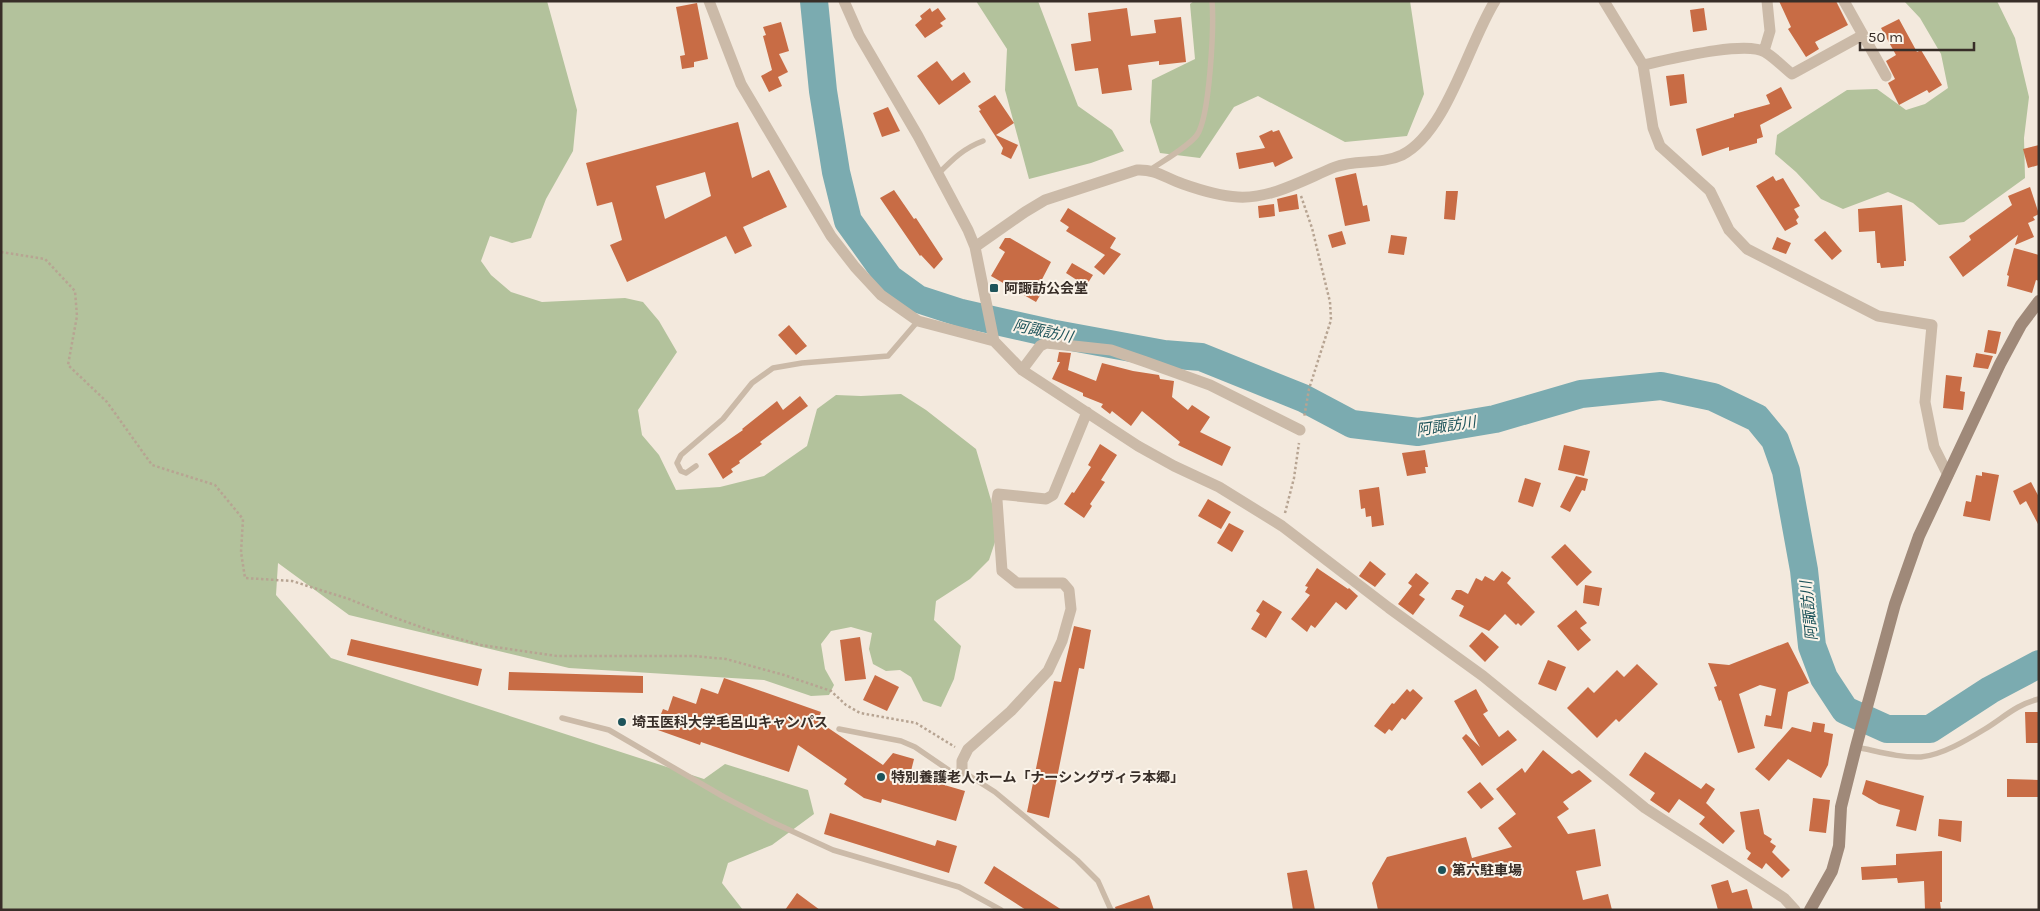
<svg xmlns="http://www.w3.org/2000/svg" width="2040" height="911" font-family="Karla,'Noto Sans JP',sans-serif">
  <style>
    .green { fill: #b3c29c }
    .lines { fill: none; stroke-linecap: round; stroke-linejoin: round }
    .river { stroke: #7babb0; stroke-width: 28 }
    .building { fill: #c86c45; fill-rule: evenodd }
    .path { stroke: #b7a492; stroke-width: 2.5; stroke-dasharray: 2.5 2.5; stroke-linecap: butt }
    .lane { stroke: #cbbaa8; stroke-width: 5.5 }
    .street { stroke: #cbbaa8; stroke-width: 11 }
    .secondary { stroke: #9f8979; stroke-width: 12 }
    .poi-dot { fill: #1d535a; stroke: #faf3e9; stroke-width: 2 }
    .labels { text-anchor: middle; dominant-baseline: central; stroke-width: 4; stroke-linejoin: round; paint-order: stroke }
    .poi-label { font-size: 14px; font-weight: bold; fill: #382e28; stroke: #faf3e9; text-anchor: start }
    .water-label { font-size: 15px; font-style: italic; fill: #1d535a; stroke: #faf3e9 }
  </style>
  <rect width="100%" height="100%" fill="#f3e9dd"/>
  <path class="green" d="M1,1h546l30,109 -4,41 -27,48 -15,39 -19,5 -22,-7 -9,25 10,14 20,17 31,10 83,-4 18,4 16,19 18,31 -39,58 4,25 17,20 17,35 44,-3 44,-11 43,-30 10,-37 19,-14 25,1 40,-2 25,16 50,39 17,58 2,35 -6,18 -19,19 -34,22 -2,19 27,26 -7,33 -13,28 -18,-6 -12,-24 -11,-7 -14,1 -13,-7 -4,-15 3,-16 -21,-6 -20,4 -10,13 4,25 9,16 -5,10 -18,1 -47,-16 -195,-12 -220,-53 -71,-52 -2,32 55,63 373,121 21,-15 83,26 6,24 -42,31 -44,18 -6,20 21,27h-742z
    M976,1h62l40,105 34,24 12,21 -33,12 -62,16 -24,-89 2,-41z
    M1194,1h216l14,93 -17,42 -62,6 -87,-46 -24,11 -34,51 -40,-5 -10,-31 2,-42 43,-21 -5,-55z
    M1904,1h93l18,37 14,59 -5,41 1,40 -61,44 -25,3 -26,-22 -25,-11 -45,17 -22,-10 -25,-27 -21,-18 2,-19 70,-45 30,-1 29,21 19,-6 23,-16 -7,-34 -21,-36z"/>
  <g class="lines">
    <path class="river" d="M814,1l9,90 13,81 12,49 41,57 29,21 43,14 89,20 114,21 37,3 102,41 49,26 66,8 77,-13 86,-25 80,-8 52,11 44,21 18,22 11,31 18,99 8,76 12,32 21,32 42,19h43l60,-39 49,-26"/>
  </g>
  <path class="building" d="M1779,1h57l12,24 -33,17 4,7 -13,8 -18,-28 3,-2z
    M697,3l11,56 -14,3v5l-12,2 -2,-13 5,-1 -9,-48z
    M930,8l2,4 6,-4 8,11 -6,4 3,3 -18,12 -10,-13 7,-6 -2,-3z
    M1127,8l4,28 25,-3 -2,-13 27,-3 5,45 -27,3v-4l-31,4 4,25 -30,4 -4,-26 -23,3 -4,-27 20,-3 -3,-28z
    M1704,8l3,22 -14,2 -3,-22z
    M1899,19l18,33 4,-2 21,35 -13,8 -2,-3 -28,15 -11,-22 7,-4 -9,-18 10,-6 -15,-27z
    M781,22l8,29 -10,3 9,18 -10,5 4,9 -13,6 -8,-16 11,-6 -9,-34 3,-1 -3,-8z
    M937,61l15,20 12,-9 7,10 -32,23 -22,-29z
    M1684,74l3,29 -17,3 -4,-30z
    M1781,87l11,21 -32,17 3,12 -6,2v4l-28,8v-4l-27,9 -6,-27 38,-12v-3l36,-10 -4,-9z
    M995,95l19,28 -18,12 22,10 -7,14 -10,-5 2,-6 -24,-37 2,-1 -3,-4z
    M888,107l12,24 -18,6 -9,-24z
    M738,122l14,56 17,-8 18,37 -44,20 9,19 -17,8 -9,-18 -99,46 -17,-37 12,-5 -10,-38 -15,4 -11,-43zM705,172l6,24 -46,23 -9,-33z
    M1272,130l1,2 6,-2 14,28 -18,9 -2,-5 -34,7 -3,-16 29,-5 -6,-12z
    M2039,145v20l-11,3 -5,-19z
    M1356,173l7,33 4,-1 3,16 -25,5 -10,-48z
    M1773,176l3,5 7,-3 17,28 -6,3 5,8 -3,3 2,4 -13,7 -29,-45z
    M2030,187l9,27 -6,3 2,3 -7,3 6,14 -19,8 3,-10 -55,42 -14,-20 22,-17 -2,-4 43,-31 -4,-9z
    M894,190l20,29 2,-1 27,41 -9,10 -13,-14 -1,1 -40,-58z
    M1446,191h12l-3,29 -11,-1z
    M1297,194l2,15 -20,3 -2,-13z
    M1274,204l1,12 -16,2 -1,-12z
    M1902,205l4,56h-2v5l-23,2 -1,-5h-3l-2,-32 -16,1 -1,-23z
    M1068,208l48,30 -6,10 11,6 -17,21 -10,-8 11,-12 -39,-24 3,-4 -9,-6z
    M1342,231l4,13 -14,4 -4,-13z
    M1825,231l17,20 -10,9 -18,-20z
    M1391,235l16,2 -3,18 -16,-2z
    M1777,237l14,6 -5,11 -14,-5z
    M1005,238h5l41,24 -14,27 5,3 -6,10 -45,-26 14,-24 -6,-4z
    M2014,248l25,7v26l-3,-1 -4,13 -25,-7 2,-10 -2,-1z
    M1072,263l21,12 -7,11 -20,-13z
    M789,325l18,21 -11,9 -18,-20z
    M1988,330l13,2 -5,22 -12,-2z
    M1059,352l12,1 -3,17 28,11 6,-18 31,8 26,4 1,4 14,2 -2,16 16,13 4,-5 18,12 -10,15 31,15 -9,19 -44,-21 2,-3 -38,-31 -11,15 -19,-15 -2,3 -9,-7 2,-3 -20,-8v-3l-31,-14 8,-17h-3z
    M1976,353l17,3 -5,13 -15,-2z
    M1946,375l16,2 -2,14 5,1 -2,18 -20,-2z
    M800,396l8,10 -48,36 2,2 -23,17 1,2 -9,6 2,3 -10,7 -15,-25 35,-24 -1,-1 35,-28 6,9z
    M1100,444l17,11 -16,25 4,2 -15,22 2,2 -8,12 -20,-14 8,-12 2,1 17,-26 -3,-2z
    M1564,445l26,6 -6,25 -26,-6z
    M1425,450l3,17h-3l1,6 -19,3 -5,-23z
    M1982,472l17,3 -9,46 -27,-5 3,-15 5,1 5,-27 6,1z
    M1576,476l12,3 -3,12 -3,-1 -12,22 -10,-5z
    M1525,478l16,5 -8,24 -15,-5z
    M2031,482l8,15v29l-13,-25 -6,4 -7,-14z
    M1379,487l5,38 -12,2 -1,-11 -5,1 -1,-9 -4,1 -2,-19z
    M1208,499l23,13 -10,17 -23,-13z
    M1229,523l15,8 -12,21 -15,-9z
    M1565,544l27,28 -15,14 -26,-29z
    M1370,561l16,13 -11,13 -16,-11z
    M1317,568l31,21 1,-1 9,8 -12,14 -10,-8 -21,26 -4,-3 -4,7 -16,-13 19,-24 -5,-3 3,-5 -3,-1z
    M1502,571l9,7 -4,5 28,29 -14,14 -3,-3 -2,2 -11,-11 -16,17 -30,-15 5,-10 -13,-7 5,-9h5l7,4 8,-16 6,3 3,-5 9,5z
    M1416,573l13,10 -10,12 6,4 -12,16 -15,-11 14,-18 -4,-3z
    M1585,585l17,3 -3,18 -16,-3z
    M1263,600l19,12 -16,26 -15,-9 9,-15 -4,-3z
    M1576,610l11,13 -7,5 11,12 -13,11 -21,-25z
    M1074,626l17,4 -7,39 -5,-1 -30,150 -22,-6 27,-131 7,1z
    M1482,632l17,15 -14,15 -16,-16z
    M860,637l6,42 -21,2 -5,-41z
    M351,639l131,30 -4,17 -131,-31z
    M1788,642l21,41 -21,9 -6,37 -18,-3 2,-11 5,1 5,-27 -16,-4 -21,9 16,54 -17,5 -17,-53 -2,1 -5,-14 3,-1 -9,-23 21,2z
    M1548,660l18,7 -10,24 -18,-7z
    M1637,664l21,20 -39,38 -3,-3 -19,19 -30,-30 21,-21 6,6 23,-23 7,7z
    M509,672l134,4v17l-135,-3z
    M875,675l24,12 -12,24 -24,-11z
    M724,678l97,34 -3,9 65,44 10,-12 21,6 -4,16 55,16 -9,30 -74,-22 -1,4 -17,-5 -20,-14 3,-5 -49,-34 -9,27 -88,-30 -1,3 -45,-16 8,-20 5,2 5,-15 23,8 5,-16 17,6z
    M1407,689l3,3 3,-3 10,9 -18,22 -3,-2 -10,13 -3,-2 -4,5 -11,-8 18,-23 2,1z
    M1476,689l12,22 -5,3 16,23 9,-7 9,10 -35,26 -20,-28 4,-4 14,13 -26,-46z
    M2025,712h14v31h-13z
    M1813,722l12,2 -1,8 9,2 -5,31 -7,13 -33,-19 -19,22 -14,-12 37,-42 19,5z
    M1543,750l29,24 7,-4 13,11 -29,21 6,7 -12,8 11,17 27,-5 6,37 -25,5 7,29 25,-6 4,16h-234l-6,-27 15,-26 79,-20 6,21 40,-11 -14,-19 18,-14 -20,-25 26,-21 3,5z
    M1645,752l56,37 5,-6 9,6 -9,14 29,28 -12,13 -24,-20 6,-7 -26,-18 -10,14 -19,-13 5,-7 -26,-18z
    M2007,779l32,1v17h-32z
    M1866,780l58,16 -8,35 -20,-5 4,-16 -21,-6 -17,-10z
    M1480,782l14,17 -13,10 -14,-17z
    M1813,798l17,2 -4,33 -17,-2z
    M1759,809l5,25 8,5 -2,3 6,4 -4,6 18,18 -8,8 -16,-15 -4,6 -15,-10 4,-6 -5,-4 -6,-37z
    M830,813l105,33 2,-6 20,6 -8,27 -125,-39z
    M1939,819l23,2 -1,21 -23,-6z
    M1942,851v51h-2l1,8h-16l-1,-29 -26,2 -1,-5 -35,2 -1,-13 35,-2v-11z
    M994,866l68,44h-36l-42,-27z
    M1307,870l8,40h-22l-6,-37z
    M1728,880l4,13 15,-4 6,21h-35l-7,-25z
    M797,893l23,17h-35z
    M1149,895l5,15h-38l-1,-3z"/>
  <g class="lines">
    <path class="path" d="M1301,196l11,32 18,74 1,18 -22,69 -5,29
      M1,252l44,7 30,32 2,25 -9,49 39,37 45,63 63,20 28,34 -2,33 4,26 47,3 57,18 41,17 42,15 49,14 76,11h137l32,3 58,16 47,16 15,14 14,8 56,10 39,24
      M1285,513l9,-35 5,-35"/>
    <path class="lane" d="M1150,170c13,-9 38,-23 47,-35 13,-19 17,-109 15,-134
      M939,173c14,-14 25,-25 44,-32
      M696,466l-10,7 -5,-2 -4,-8 4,-8 42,-36 29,-36 21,-15 29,-5 86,-7 30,-35
      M562,718l47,12 115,67 48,25 61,28 126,37 42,23
      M839,729l62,12 14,6 38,26 9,-2 33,21 82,68 21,21 13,29
      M1856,747c21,4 43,11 65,10 21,-2 46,-17 64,-28 18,-11 32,-25 54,-30"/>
    <path class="street" d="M709,1l32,83 90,152 24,31 26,28 37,26 76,20
      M844,1l15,34 59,101 50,94 7,17 19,94 28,29 116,76 36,20 45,21 63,39 107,82 94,68 162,132 139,90 11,12
      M1604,1l39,64 10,63 7,18 50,45 19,39 18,19 131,67 54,9 -7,77 9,45 14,28
      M1844,1l42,75
      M1764,51l6,-20 -3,-30
      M1643,65c24,-5 102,-25 122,-13 10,6 18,15 27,22l71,-39
      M975,247l50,-35 20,-12 92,-30c19,-1 28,8 46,14 17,6 37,12 55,13 34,2 67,-18 97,-30 21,-8 46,-2 67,-12 45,-23 66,-111 93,-154
      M1022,370l18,-24 6,-3 65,7 35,12 64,23 90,45
      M962,771v-10l6,-12 43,-38 37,-40 14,-30 9,-32 -2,-19 -6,-7h-46l-15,-12 -5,-71 1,-6 48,5 7,-4 34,-83"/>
    <path class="secondary" d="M1810,910l22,-39 7,-25 2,-39 15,-60 39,-143 24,-68 81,-172 21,-39 18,-24"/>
  </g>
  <g class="poi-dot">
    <rect x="989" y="283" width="10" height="10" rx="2.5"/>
    <circle cx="622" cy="722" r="5"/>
    <circle cx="881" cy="777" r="5"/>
    <circle cx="1442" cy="870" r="5"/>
  </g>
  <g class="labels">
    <g class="poi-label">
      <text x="1004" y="288">阿諏訪公会堂</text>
      <text x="632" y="722">埼玉医科大学毛呂山キャンパス</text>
      <text x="891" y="777">特別養護老人ホーム「ナーシングヴィラ本郷」</text>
      <text x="1452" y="870">第六駐車場</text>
    </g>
    <g class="water-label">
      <text transform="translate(1043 331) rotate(12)">阿諏訪川</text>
      <text transform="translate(1446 426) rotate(-8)">阿諏訪川</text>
      <text transform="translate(1809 611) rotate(-96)">阿諏訪川</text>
    </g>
  </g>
  <rect width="2040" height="911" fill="none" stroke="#382e28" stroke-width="5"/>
  <path d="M1860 42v8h114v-8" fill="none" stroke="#382e28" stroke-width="2.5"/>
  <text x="1868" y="42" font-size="15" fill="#382e28" stroke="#faf3e9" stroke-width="4" paint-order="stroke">50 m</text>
</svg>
